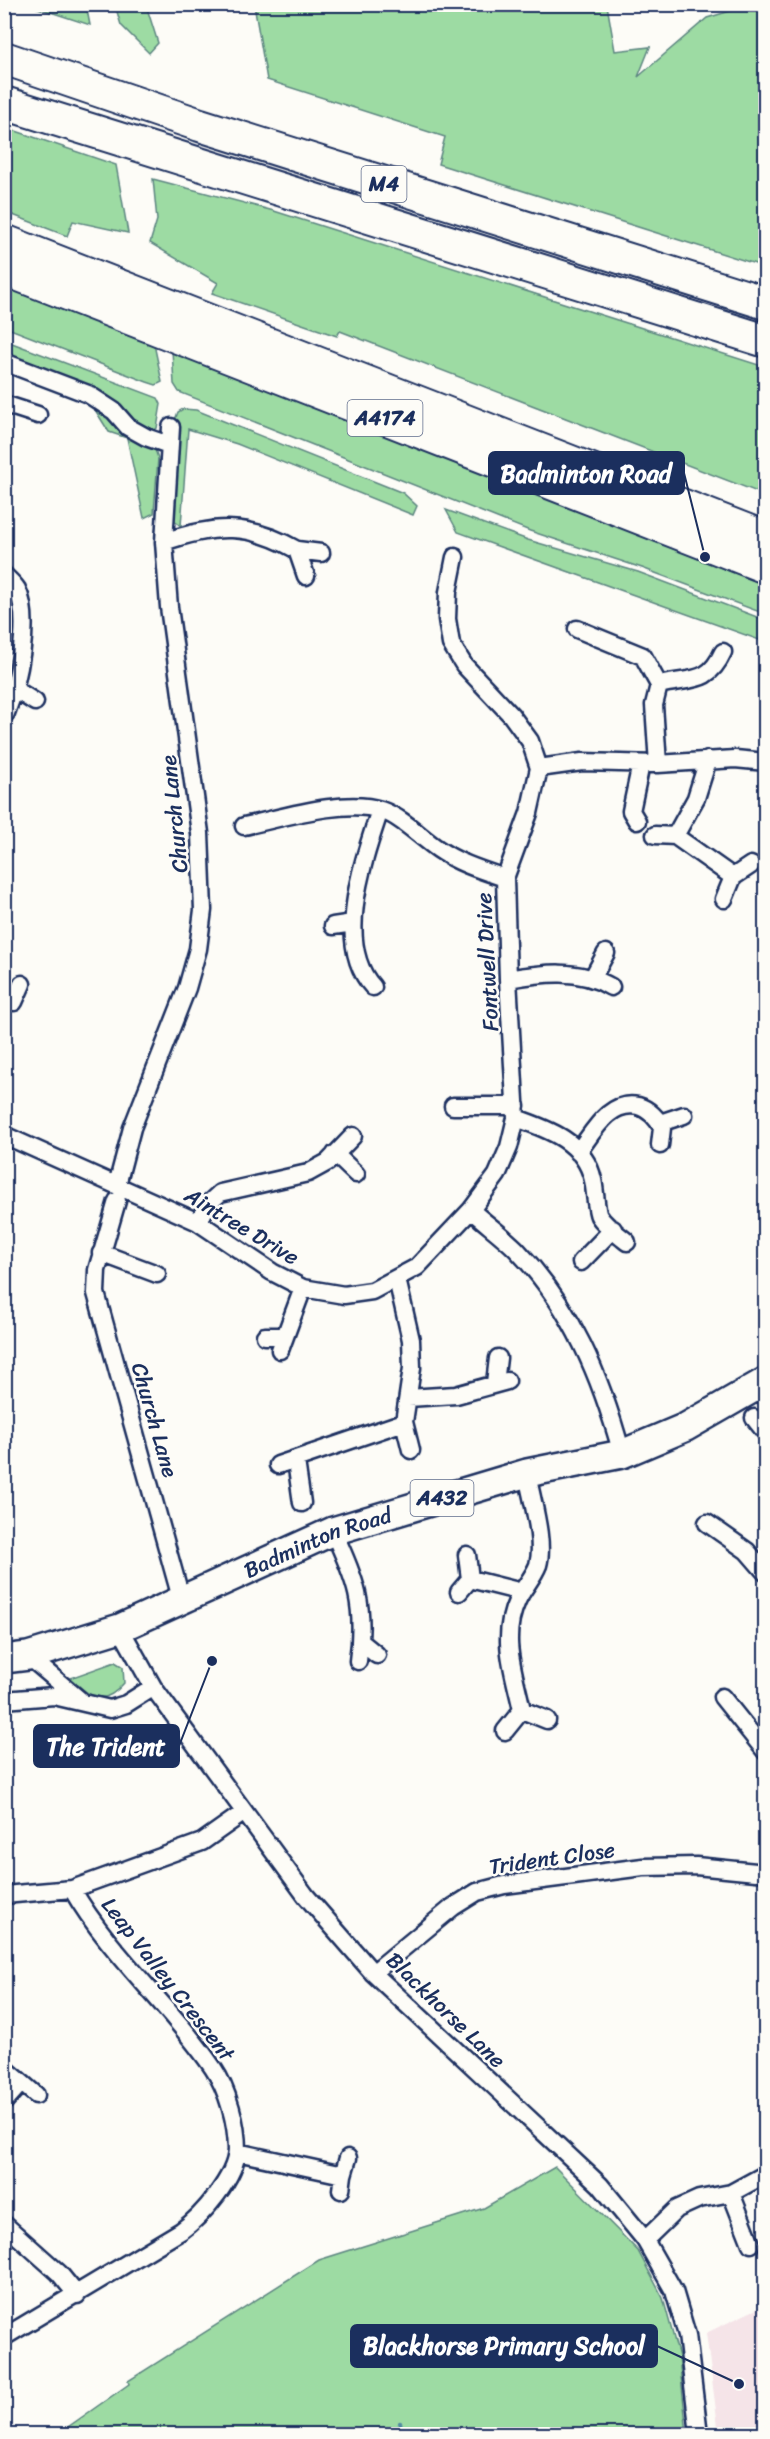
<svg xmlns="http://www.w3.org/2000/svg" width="770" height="2439" font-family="Sriracha,sans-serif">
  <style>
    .built { fill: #f5e4e8 }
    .green { fill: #9ddba3; stroke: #5c8580; stroke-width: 1.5 }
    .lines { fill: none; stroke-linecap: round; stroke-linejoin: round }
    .stream { stroke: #538ba2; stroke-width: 4.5 }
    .street-casing { stroke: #1b2f5e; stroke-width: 21 }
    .primary-casing { stroke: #1b2f5e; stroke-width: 32 }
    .highway-casing { stroke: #1b2f5e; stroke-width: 36 }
    .street { stroke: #fdfcf7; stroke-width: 16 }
    .primary { stroke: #fdfcf7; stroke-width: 27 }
    .highway { stroke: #fdfcf7; stroke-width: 32 }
    .labels { text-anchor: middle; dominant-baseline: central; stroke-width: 5; stroke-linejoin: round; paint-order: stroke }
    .shield { fill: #fdfcf7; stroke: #5f6c8c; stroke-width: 1.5 }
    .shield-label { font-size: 21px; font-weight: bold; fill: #1b2f5e }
    .street-label { font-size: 22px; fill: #1b2f5e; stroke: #fdfcf7 }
    .leader { fill: none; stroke: #1b2f5e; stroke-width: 2 }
    .callout-dot { fill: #1b2f5e; stroke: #fdfcf7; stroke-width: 2 }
    .callout { fill: #1b2f5e; stroke: #1b2f5e; stroke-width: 2 }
    .callout-label { font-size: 24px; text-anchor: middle; font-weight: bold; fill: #fff }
  </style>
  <rect width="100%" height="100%" fill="#fdfcf7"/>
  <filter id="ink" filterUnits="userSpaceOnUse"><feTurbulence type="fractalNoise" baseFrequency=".0167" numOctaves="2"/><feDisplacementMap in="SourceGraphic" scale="12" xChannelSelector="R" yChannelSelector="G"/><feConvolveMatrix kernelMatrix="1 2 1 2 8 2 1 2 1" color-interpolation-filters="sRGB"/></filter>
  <g filter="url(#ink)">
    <path class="built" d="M765,2305v129h-46l-13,-101z"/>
    <path class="green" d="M29,5h57l4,20z
      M115,5h31l12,38 -9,10 -28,-28z
      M254,5h353l8,46 35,-4 -12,30 69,-59 43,-13h15v262l-327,-103 7,-27 -178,-57z
      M4,127l112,38 12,68 -55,-12 -6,15 -62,-24z
      M153,179l121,32 491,156v128l-425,-164 -3,5 -125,-43 6,-10 -68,-40 7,-23z
      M4,285l150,59 8,38 -6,3 -9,-3 -142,-55z
      M4,340l154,58 3,6 -4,24 -8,7 -41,-32 -103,-44z
      M172,350l593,235v29l-123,-46 -112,-37 -351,-139 -5,-8z
      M92,405l62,42 4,11 -4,55 -10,5 -17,-80 -18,-6z
      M183,409l13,1 207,83 14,13 -4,9 -176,-71 -49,-15 -7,97 -11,-8 5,-98 3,-8z
      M446,510l82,30 110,32 127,48v22l-307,-110z
      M115,1662l8,5 1,16c-22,26 -34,13 -54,-5z
      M555,2167l83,84 25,47 16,59 8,77h-629l71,-50 -1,-3 191,-121 165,-52z"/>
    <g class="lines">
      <path class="stream" d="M400,2423l1,11"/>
      <g class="street-casing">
        <path id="street" d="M4,362l84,32 26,17 14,16 18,10 23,8
          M4,404l34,11
          M164,542c51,-18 86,-19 133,8l9,26
          M297,550l24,3
          M4,575c4,4 10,9 13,14 15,30 1,94 -11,124
          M577,629l66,27 16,29 -5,20 4,59
          M659,685c32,-8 49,0 64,-33
          M16,690l19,12
          M708,760l-12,38 -21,38 58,41
          M539,768l43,-6 76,2 77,-5 31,3
          M637,821l-6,-10 10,-47
          M244,826c38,-8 100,-28 137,-16 22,8 38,26 57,39 20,14 43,21 67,29
          M655,835l20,1
          M724,899l9,-22 18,-12
          M333,926l20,-3
          M593,977l13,-24
          M508,979c35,-6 71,-11 103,8
          M373,987c-40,-44 -9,-128 7,-177
          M4,998l10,4 8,-18
          M453,1106h63
          M516,1118c32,11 69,24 77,62 2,8 3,31 6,36 6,10 20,19 28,26
          M660,1123l24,-8
          M4,1135l194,87 74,50 31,16 41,7 28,-4 45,-24 54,-57 26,-35 12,-28 7,-29 -8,-139 -3,-101 24,-65 10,-45 -9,-27 -19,-26 -47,-50 -13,-21 -4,-25 1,-27 7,-35
          M578,1152c16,-21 31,-52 60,-46 11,3 20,13 24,22l-2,17
          M335,1154l21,20
          M117,1185l15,-57 55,-140 11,-39 5,-39 -3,-77 -31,-226 -5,-65 7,-115
          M117,1201l-20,69 -1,23 85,305
          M471,1210c14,13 31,25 45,39 56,58 85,128 106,205
          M198,1222l11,-19 11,-10 88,-20 20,-11 25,-26
          M101,1253l56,21
          M581,1262l32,-33
          M397,1279l14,61 1,28 -8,54 7,28
          M265,1336h19
          M280,1350l23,-62
          M495,1383l3,-25
          M408,1398l48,-3 51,-14
          M754,1418l12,15
          M296,1461l6,42
          M278,1465l126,-43
          M707,1523l40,28 19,22
          M333,1531c23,49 33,75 25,130
          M470,1579l52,13
          M459,1592l11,-13 -3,-24
          M120,1628l33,59 153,209 67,77 227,212 45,55 29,51 13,44 12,99
          M361,1642l16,13
          M28,1656l52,44
          M722,1697l44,55
          M4,1700l50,-4 56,13 16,-5 27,-17
          M522,1710c-8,-38 -22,-72 -5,-109 5,-12 16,-23 21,-36 7,-24 -7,-67 -11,-92
          M505,1731l17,-21 25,10
          M4,1895l68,-6 130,-47 41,-29
          M373,1973l80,-66 24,-15 27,-7 139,-18 53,-1 70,7
          M7,2070l29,25
          M4,2102l17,-19
          M237,2152l106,23 5,-17
          M341,2190l2,-15
          M731,2193l20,51
          M4,2224l55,49 18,22
          M645,2240l32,-31 22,-10 32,-6 35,-19
          M4,2337l177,-106c21,-15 55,-54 56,-81 0,-26 -9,-60 -24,-82 -43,-63 -103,-113 -141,-179"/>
      </g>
      <g class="primary-casing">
        <g id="primary">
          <path id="s1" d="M4,1659l24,-3 92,-28 213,-97 194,-58 95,-19 64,-27 80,-46"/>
        </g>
      </g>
      <g class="highway-casing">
        <path id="highway" d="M4,58l196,67 566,178
          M4,103l762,238
          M4,241l762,297
          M4,269l762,298"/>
      </g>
      <use href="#street" class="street"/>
      <use href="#primary" class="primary"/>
      <use href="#highway" class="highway"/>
    </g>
  </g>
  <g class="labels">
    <g class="shield">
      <rect x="361.5" y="166" width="45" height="36" rx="4.5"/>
      <rect x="347.5" y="400" width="75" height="36" rx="4.5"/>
      <rect x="410.5" y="1480" width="63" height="36" rx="4.5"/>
    </g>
    <g class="shield-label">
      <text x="384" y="184">M4</text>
      <text x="385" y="418">A4174</text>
      <text x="442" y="1498">A432</text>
    </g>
    <g class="street-label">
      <text transform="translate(174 814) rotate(-96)">Church Lane</text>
      <text transform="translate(487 962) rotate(-93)">Fontwell Drive</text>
      <text transform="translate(242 1226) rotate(31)">Aintree Drive</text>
      <text transform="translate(155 1420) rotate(74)">Church Lane</text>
      <text stroke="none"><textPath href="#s1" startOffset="336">Badminton Road</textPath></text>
      <text transform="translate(552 1858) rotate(-8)">Trident Close</text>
      <text transform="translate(168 1979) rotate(52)">Leap Valley Crescent</text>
      <text transform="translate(446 2010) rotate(44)">Blackhorse Lane</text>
    </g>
  </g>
  <path class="leader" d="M705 557L684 473M212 1661L179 1746M739 2384L657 2346"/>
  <g class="callout-dot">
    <circle cx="705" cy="557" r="6"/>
    <circle cx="212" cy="1661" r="6"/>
    <circle cx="739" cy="2384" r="6"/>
  </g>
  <g class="callout">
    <rect x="489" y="452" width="195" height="42" rx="6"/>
    <rect x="34" y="1725" width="145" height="42" rx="6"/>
    <rect x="351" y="2325" width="306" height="42" rx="6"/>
  </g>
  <g class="callout-label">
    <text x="586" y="482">Badminton Road</text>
    <text x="106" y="1755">The Trident</text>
    <text x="504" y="2354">Blackhorse Primary School</text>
  </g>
  <rect width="770" height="2439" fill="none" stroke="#fdfcf7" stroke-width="24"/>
  <rect x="12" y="12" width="746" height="2415" fill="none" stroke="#1b2f5e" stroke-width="2" filter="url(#ink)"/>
</svg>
